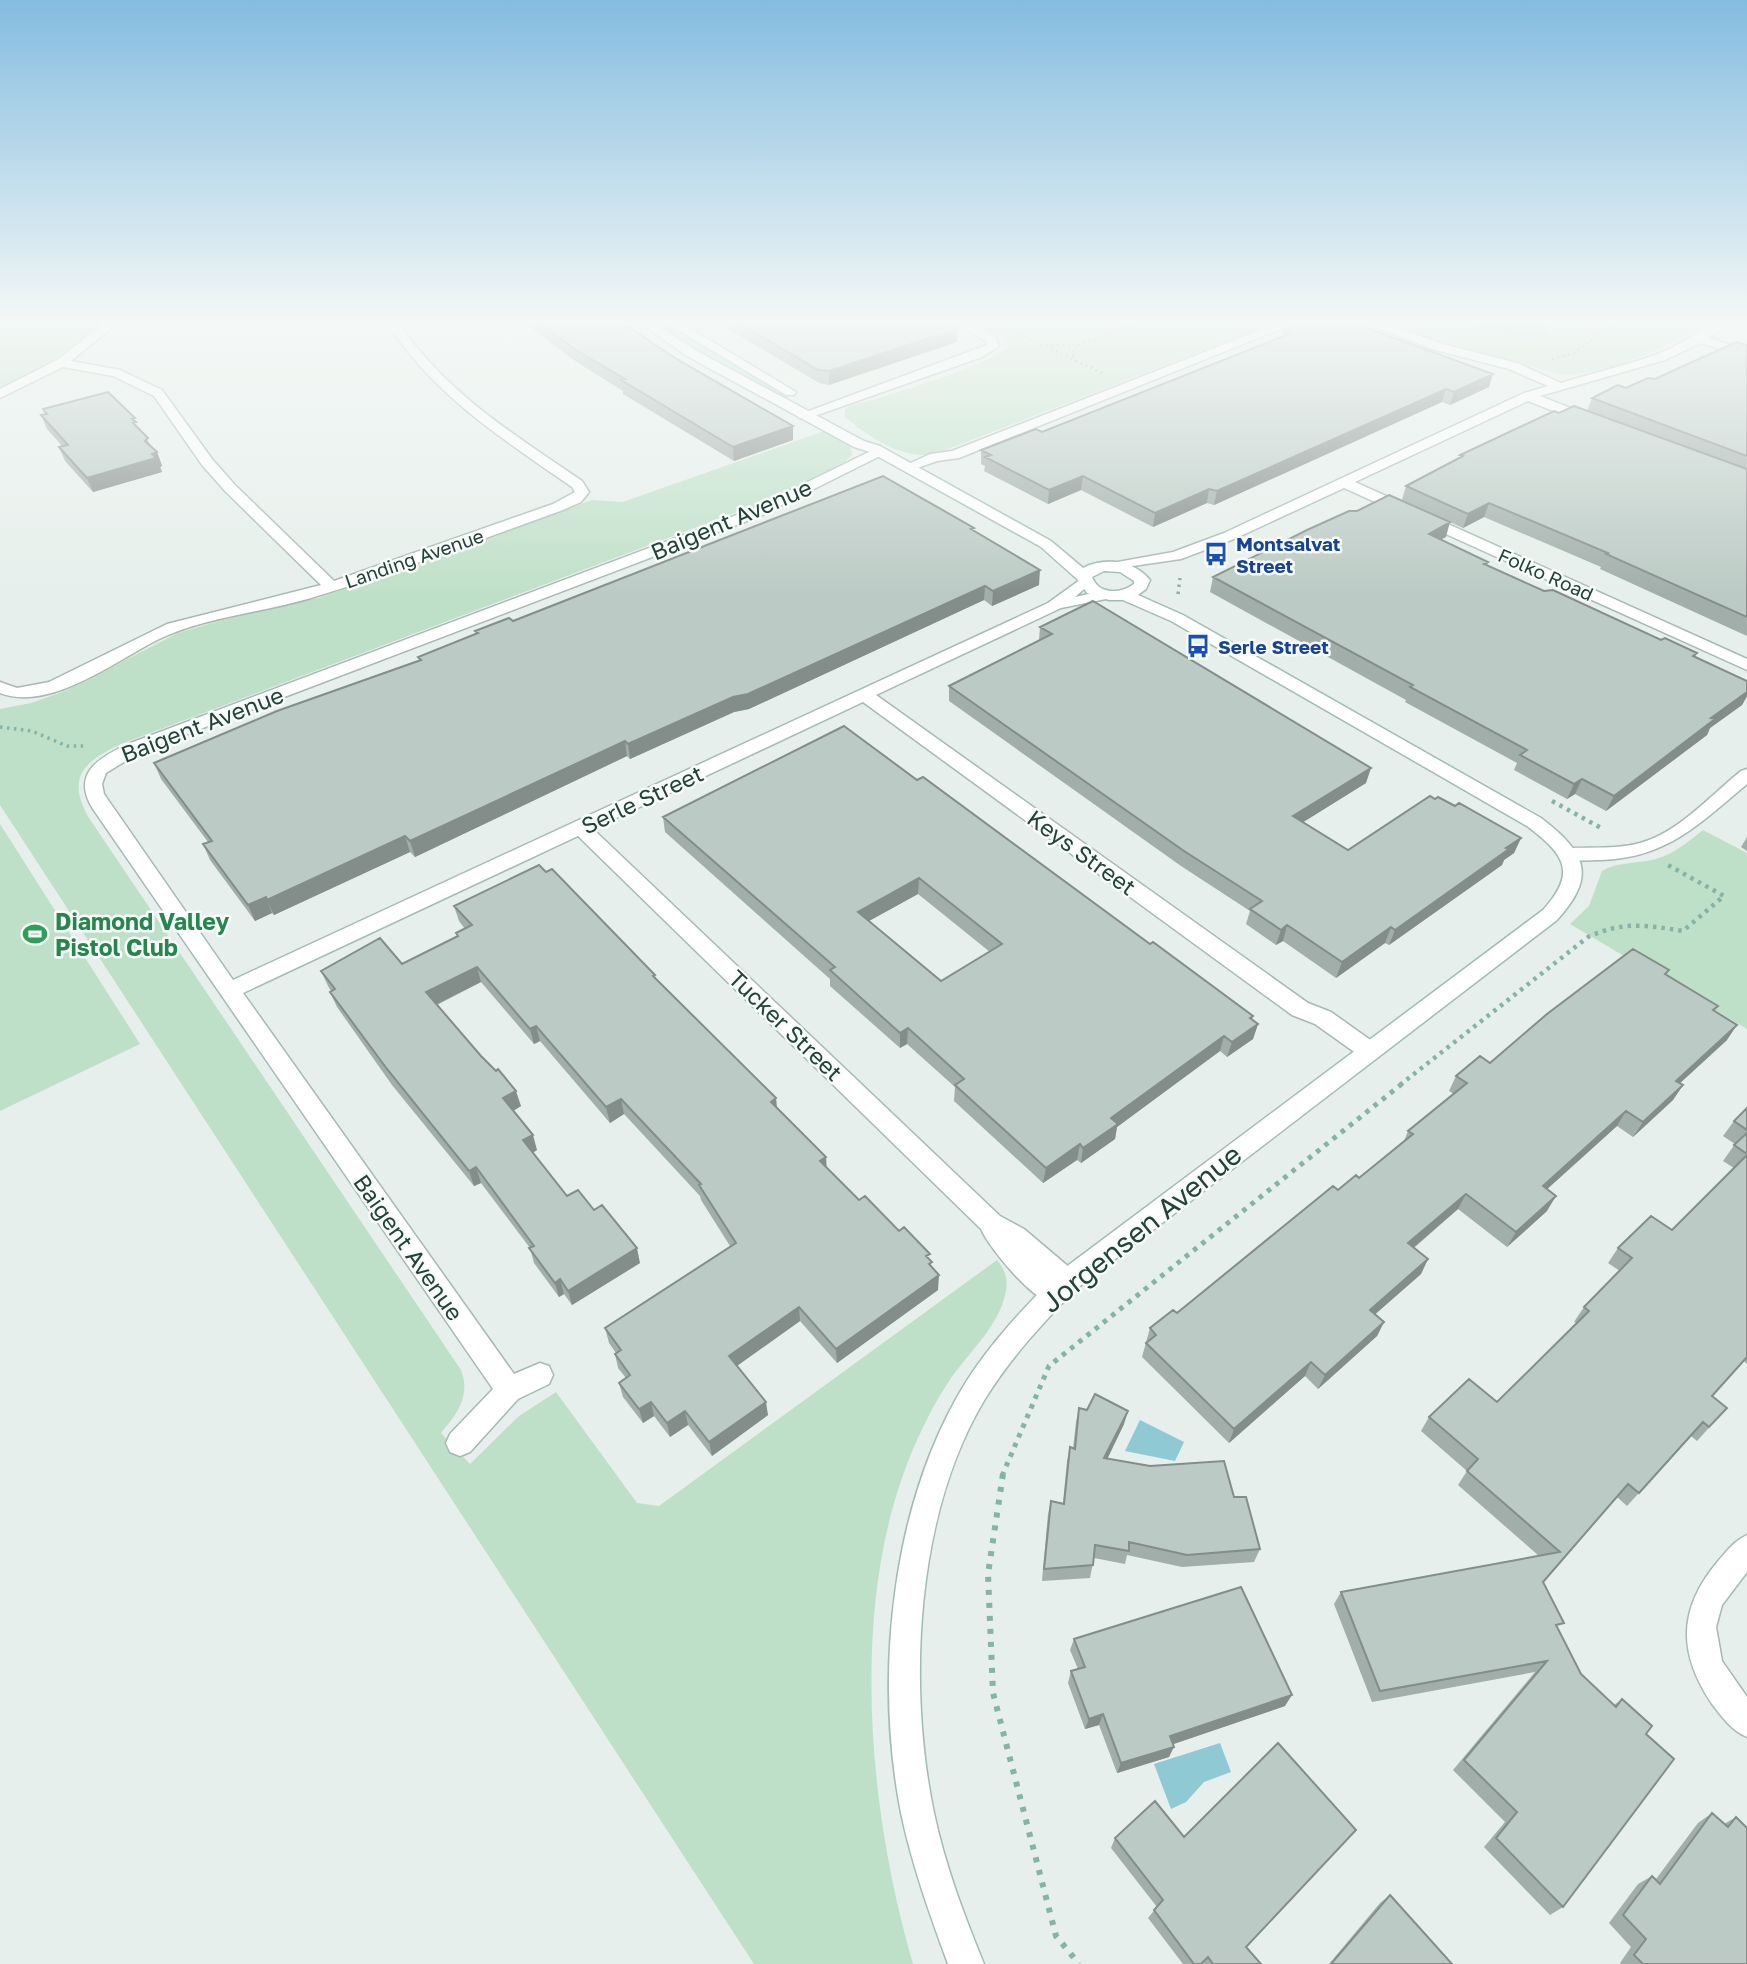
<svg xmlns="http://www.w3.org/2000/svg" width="1747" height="1964" font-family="'Golos Text',sans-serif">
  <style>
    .green { fill: #bfe0c8 }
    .water { fill: #8ec9d4 }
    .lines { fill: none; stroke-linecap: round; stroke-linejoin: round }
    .street-casing { stroke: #a8b8b2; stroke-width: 3 }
    .secondary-casing { stroke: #a4bbb3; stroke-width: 3 }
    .path-far4 { stroke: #86b3a5; stroke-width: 2.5; stroke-dasharray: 2 3.5; stroke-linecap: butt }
    .path-far3 { stroke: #86b3a5; stroke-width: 3.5; stroke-dasharray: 2.5 4.5; stroke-linecap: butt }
    .path-far2 { stroke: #86b3a5; stroke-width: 4.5; stroke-dasharray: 3.5 5; stroke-linecap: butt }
    .path-far1 { stroke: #86b3a5; stroke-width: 5; stroke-dasharray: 4.5 6; stroke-linecap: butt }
    .path { stroke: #86b3a5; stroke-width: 6; stroke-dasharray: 5 8; stroke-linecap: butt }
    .street { fill: #fff; fill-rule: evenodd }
    .secondary { fill: #fff; fill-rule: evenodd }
    .wall { fill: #a1aea9; fill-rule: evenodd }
    .shaded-wall { fill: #838d89 }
    .building { fill: #bbcac4; stroke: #838d89; stroke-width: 2; fill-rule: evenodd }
    .labels { text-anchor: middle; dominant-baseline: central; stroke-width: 5; stroke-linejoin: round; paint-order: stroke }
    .far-transit-label { font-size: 19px; font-weight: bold; fill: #164399; stroke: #f7fbf9; text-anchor: start }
    .far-street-label { font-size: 19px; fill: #24423a; stroke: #f7fbf9 }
    .street-label { font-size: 23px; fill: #24423a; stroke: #f7fbf9 }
    .leisure-label { font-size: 23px; font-weight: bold; fill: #27864d; stroke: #f7fbf9; text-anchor: start }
    .near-street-label { font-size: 28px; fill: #24423a; stroke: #f7fbf9 }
  </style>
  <rect width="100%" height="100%" fill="#e6efeb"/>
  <path class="green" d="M0,320h105l-54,42 -51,26z
    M648,320h14l128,79 -3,1 -109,-59z
    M974,320h309l-348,134c-33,6 -66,-17 -90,-37v-8c9,-7 20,-6 31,-10 36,-12 103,-30 132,-52l-4,-10 -25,-11z
    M1378,320h334c-38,26 -103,54 -149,55l-127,-34z
    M824,431l27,15 1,9 -8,7 -70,36 -653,246c-38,18 -55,34 -32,74l372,552c10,26 -4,44 -20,63l29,31 49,-48 37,-24 81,111 22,3 338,-246c10,12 12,24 7,39 -8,29 -36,55 -53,79 -20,30 -37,65 -49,100 -51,146 -32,339 11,486h-159l-754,-1159v-96l31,-6 34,-12 113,-58 62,-18 78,-17 274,-98 31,2z
    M0,824l140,220 -140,67z
    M1703,830l44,23v176l-177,-105 19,-18 13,-35c17,-10 36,-7 54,-12 18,-5 33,-18 47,-29z"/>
  <path class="water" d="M1463,320h122l-42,2 5,13c-18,10 -67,-7 -85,-15z
    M1140,1420l44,22 -9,19 -50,-10z
    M1220,1743l11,29 -27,10 -18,20 -15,7 -17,-45z"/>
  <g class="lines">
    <g class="street-casing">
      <path id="street" d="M108,320h13l-50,41 49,9 42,20 50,69 23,26 99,96 219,-77 22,-12 -3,-5c-72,-50 -139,-92 -187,-167h12c46,71 116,114 185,161l7,11 -8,10 -18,8c-84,30 -167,62 -252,88 -51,15 -106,19 -154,42 -43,22 -108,72 -157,53v-11l17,6 32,-6 118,-58 154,-39 -96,-94 -23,-26 -48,-69 -41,-20 -50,-9 -63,31v-9l57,-29z
        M949,320h15l32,17 3,9 -17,11 -173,61h-10l-1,-3 189,-70 -1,-4z
        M1286,320h17l-344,138 -22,3 -28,10 -7,-4 28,-13 22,-3z
        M1358,320h17l68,24 74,19 44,20c31,-10 63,-17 94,-28 24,-8 57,-35 79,-35l-25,18 38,12v8l-46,-15 -36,17 -125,36 56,22v6h-10l-58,-23 -173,81 392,177v11l-403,-182 -110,51 -53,20 -69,10 -3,-3 3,-3 61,-11 51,-19 300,-140 24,-7 -39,-17 -74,-19z
        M879,447l7,4 -2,3 -124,62 -620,236 -34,21 -4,11 2,10 129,186 815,-377 36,-26 8,5 -17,15 31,-7 8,5 -3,3 -50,10 -185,87 432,308 23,9 45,32 3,6 -3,6 -8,2 -8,-2 -45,-32 -23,-9 -429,-313 -270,127 407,387 24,13 52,44 4,8 -4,8 -9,3 -3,9c-3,1 -7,3 -10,3 -20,-2 -65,-56 -73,-75l-403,-393 -335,157 271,381 26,-11 9,3 4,9 -4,9 -31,15 -48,53 -10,4 -10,-4 -4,-9 4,-9 43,-45 -400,-580c-22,-35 5,-51 35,-65l622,-234z
        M1747,769v15c-48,40 -80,74 -146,76 -12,0 -26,2 -38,-2l-3,-4 3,-4 7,-2c23,-1 48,1 70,-5 38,-10 71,-48 101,-72z
        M1747,1535v37l-25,33 -6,22 6,34 25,36v40c-16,-7 -25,-20 -35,-33 -35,-52 -34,-96 7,-144 9,-10 15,-19 28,-25z"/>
    </g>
    <g class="secondary-casing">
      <path id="secondary" d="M636,320h14l45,30 169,91 16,5 171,95 32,27c21,-11 51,-8 67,12l-4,9 -8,6 45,20 358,203c44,34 57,57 16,102l-481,369c-34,35 -65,68 -91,110 -69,114 -78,285 -51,414 11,52 30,102 50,151h-36c-18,-49 -36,-99 -47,-151 -27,-138 -10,-310 65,-431 26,-41 58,-74 92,-109l485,-363c35,-38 21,-56 -16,-84l-356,-205 -48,-21h-14l-22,-7 -10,-14 -36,-32 -171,-95 -16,-5 -167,-91zM1104,571l16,1 14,9v3c-14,10 -35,11 -42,-7z
        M662,320h14l120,72 -2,3h-8z"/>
    </g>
    <path class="path-far4" d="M1011,330l93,44
      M1046,345h32l-6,8 3,7
      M1078,345l70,-25
      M1552,359l23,-6 26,-21 22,-12"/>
    <path class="path-far3" d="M1178,594l2,-16
      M0,727l32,4 35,15h19"/>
    <path class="path-far2" d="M1552,801l51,28
      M1400,1085l188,-148c35,-16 58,-12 95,-6l41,-35 -58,-32"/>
    <path class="path-far1" d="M1002,1476l47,-110 354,-283"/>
    <path class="path" d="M1003,1474l-15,100 5,119 63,243 23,28"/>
    <use href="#street" class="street"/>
    <use href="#secondary" class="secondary"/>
  </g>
  <path class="wall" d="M523,320h93l10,8 167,112 -59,21 -111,-67v-3l-45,-28 -50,-37z
    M713,320h226l18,9v13l-128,43 -10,-2z
    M1284,332l205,55 -39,18 -8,-3 -228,103 -7,-2 -54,24 -72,-37 -33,14 -64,-33 1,-5 -4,-2v-14l61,-18 241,-96z
    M1747,345v291l-147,-67 1,-2 -117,-50 -21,11 -61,-28 4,-14 54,-28v-3l99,-42 28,-2 5,-13 63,-19z
    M43,409l96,19 13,19 5,5 5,14 -2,1 2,5 -69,20 -28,-31 -6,-14 3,-1 -15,-17 -6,-14 4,-1z
    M974,531l65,54 -47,21 -8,-6 -235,109 -15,3 -104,47 -3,-3 -212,101 -5,-5 -136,63 -2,-2 -17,8 -45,-61 -7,-16 5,-2 -47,-63 -7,-16 265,-103 -1,-3 58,-23 -1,-3 38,-10z
    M1446,537l-5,2 47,23 -1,3 57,26 117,49 36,13 -2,4 52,24v15l-5,9 -32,23 -3,7 -101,76 -31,-17 -8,5 -53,-29 3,-7 -112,-61 1,-2 -196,-108 3,-15z
    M1040,627l326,156 -63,39 45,28 87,-51 20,7 66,32 -7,15 -10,7 -2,5 -113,80 -4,-2 -49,35 -53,-37 -7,4 -30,-21 4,-13 -69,-45 -232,-165v-15l90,-46z
    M917,780l335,239 6,5 -5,15 -26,18 -7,-6 -103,76 -2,12 -34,24 -4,-3 -34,23 -89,-82 1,-14 -48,-43 -7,4 -70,-62v-7l-165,-147 -2,-15zM918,894l72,58 -49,29 -72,-60z
    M1747,837v14l-6,-4z
    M454,906l201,69 1,4 120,119 1,10 49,60 33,32 40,31 30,28 9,31 -101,73 -37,-42 -63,45 31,49 -56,41 -24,-31 -18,12 -16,-21 -11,7 -20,-26 -4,-14 7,-5 -8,-10 -3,-14 1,-1 -7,-10 -4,-15 125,-82 -29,-46 -1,-4 -76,-82 -14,9 -70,-82 -6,3 -53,-62 -44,23 84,101 -8,5 24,39 -4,2 34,44 27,14 46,53 -68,42 -8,-11 -5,3 -25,-34 -4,-15 -49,-65 -7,3 -82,-101 -55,-78 -7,-15 1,-1 -3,-5 -7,-15 81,-7 55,-27 -1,-4 9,-4 -6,-8z
    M1667,975l51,31 -4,5 13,29 -47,43 3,2 -10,15 -40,37 -16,-11 -70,63v22l-40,36 -49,-38 -44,39 14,11 -7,15 -46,40 9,8 -7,14 -59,53 -13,-13 -76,67 -87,-86 8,-29 27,-15 161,-123 21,-12 45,-37 4,-10 46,-37 -5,-3 7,-15 34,-13z
    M1747,1108v256l-3,-3 -32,35 15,12 -30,33 -6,-5 -64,70 -10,-9 -74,85 15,47 23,45 33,31 8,-6 24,35 -83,173 -13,8 -66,-68 21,-25 -52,-52 82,-98 -163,30 -38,-98 7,-12 198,-36 -81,-71 9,-14 -46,-40 8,-14 68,-15 80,-79 -3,-1 10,-15 36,-36 -12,-8 10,-15 54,-18 62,-62 -11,-7 12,-17 -12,-8 11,-15z
    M1079,1408l45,16 -17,35 127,38 26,52 -6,13 -72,5 -55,-12 -2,9 -31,-6 -4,20 -48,3 6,-67 3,-13 12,2 4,-42 3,-14 3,2 3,-27z
    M1074,1639l211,67 -112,38 -4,13 -52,16 -18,-48 -14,4 -17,-46 3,-12 7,-2 -8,-19z
    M1712,1813l12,11 12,-7 11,147h-126l-1,-1 11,-16 -22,-24 29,-39 14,-8 4,3 42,-56z
    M1115,1838l131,109 15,17h-78l-35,-46 9,-11 -46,-59z
    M1390,1895l62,69h-123l51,-61z"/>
  <path class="shaded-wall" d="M957,329v13l-128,43v-14z
    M1493,374l-4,13 -39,18 4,-13z
    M1446,389l-4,13 -228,103 3,-14z
    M793,426v14l-59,21 -1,-14z
    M157,452l5,14 -2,1 2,5 -69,20 -6,-14z
    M1083,476l-2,14 -33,14 1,-14z
    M1209,489l-2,14 -54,24 2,-14z
    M1489,503l-5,14 -21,11 5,-14z
    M1450,522l-4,15 -22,11 5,-14z
    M1040,570l-1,15 -47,21 1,-15z
    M985,586l-1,14 -235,109 -15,3 -104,47 -2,-15z
    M1747,689v7l-5,9 -32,23 -3,7 -101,76 8,-15z
    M625,741l2,15 -212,101 -5,-16z
    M1371,768l-5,15 -77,48 4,-15z
    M1582,779l-7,15 -8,5 7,-15z
    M405,836l5,16 -136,63 -7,-15z
    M1521,838l-7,15 -10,7 -2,5 -113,80 6,-15z
    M919,878l-1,16 -60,33v-15z
    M266,897l6,16 -17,8 -7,-16z
    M1287,925l-4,16 -7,4 5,-15z
    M1391,927l-6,16 -49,35 6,-16z
    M477,967l4,15 -50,25 -5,-15z
    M1253,1016l-4,13 9,-5 -5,15 -26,18 5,-15 18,-24z
    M1737,1025l-10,15 -61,56 10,-15z
    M536,1026l4,15 -6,3 -4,-15z
    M908,1028l-1,16 -7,4v-15z
    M1224,1036l-4,15 -103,76 -2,12 -34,24 2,-15 28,-30z
    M1683,1085l-10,15 -40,37 10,-15z
    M516,1091l5,15 -13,8 -5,-16z
    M776,1098l1,16 -6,-12z
    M621,1099l3,15 -14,9 -4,-16z
    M1626,1111l-9,15 -83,75 9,-15z
    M533,1135l4,15 -9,6 -5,-16z
    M1080,1144l-3,16 -34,23 3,-15z
    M826,1157l1,16 -7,-12z
    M476,1167l5,16 -7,3 -5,-15z
    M1466,1194l-8,15 -57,49 7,-15z
    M1556,1196l-9,15 -40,36 9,-15z
    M637,1248l3,15 -68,42 -4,-14z
    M1428,1259l-7,15 -58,51 7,-15z
    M939,1275l-1,15 -101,73 -1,-14z
    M560,1279l4,15 -5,3 -4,-14z
    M799,1307l1,14 -69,49 -2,-14z
    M1384,1322l-7,14 -59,53 7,-14z
    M1311,1362l-6,14 -76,67 5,-14z
    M651,1402l3,14 -11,7 -4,-14z
    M766,1402l2,13 -56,41 -3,-14z
    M685,1411l3,14 -18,12 -3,-14z
    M1128,1411l-4,13 -23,48 3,-14z
    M1292,1695l-7,11 -120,41 5,-11z
    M1103,1714l-4,11 -14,4 4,-10z
    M1174,1747l-5,10 -52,16 4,-10z"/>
  <path class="building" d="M535,320h81l10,8 3,-1 46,31 118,68 -60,21 -112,-67 4,-1 -49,-29z
    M734,320h205l18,9 -128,42 -11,-1z
    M1314,320h31l148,54 -39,18 -8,-3 -229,102 -8,-2 -54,24 -72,-37 -34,14 -64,-33 6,-2 -10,-5 55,-21 6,3 247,-98 -5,-2z
    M1736,342l11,3v111l-155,-58 26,-13 8,3 22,-10 7,1z
    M108,392l27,26 -3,1 4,3 -3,1 15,15 -3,3 12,11 -5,2 4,4 -69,20 -28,-31 9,-2 -27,-30 6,-1 -4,-5z
    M1574,406l173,63v148l-141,-63 2,-1 -119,-50 -21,11 -62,-28 57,-30 -3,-1 94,-44 5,2z
    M883,476l91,52 -3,1 69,41 -47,21 -8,-5 -237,108 -15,3 -105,47 -3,-3 -215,100 -5,-5 -138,64 -1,-3 -18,8 -45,-61 9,-3 -58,-78 123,-52 144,-51 -3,-3 60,-24 -3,-2 34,-13 4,3z
    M1389,495l61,27 -21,12 59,28 -4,2 60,27 9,-1 108,50 4,-2 32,15 -4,3 54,25v11l-36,26 4,1 -101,77 -32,-17 -8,5 -54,-29 7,-5 -117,-63 3,-2 -200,-108 94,-47 42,-19h8z
    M1093,601l278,167 -78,48 55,34 82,-54 5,3 3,-2 17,9 4,-3 62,35 -15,10 3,1 -114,81 -4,-3 -49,35 -55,-37 -6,5 -31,-21 12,-8 -78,-50 -235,-165 103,-52 -12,-7z
    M844,726l73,54 6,-3 227,167 3,-2 100,74 -3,2 8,6 -26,18 -8,-6 -113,82 7,6 -35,24 -3,-4 -34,24 -91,-83 9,-6 -56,-51 -8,5 -70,-63 5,-3 -172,-150zM919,878l83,66 -61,37 -83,-69z
    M539,865l7,7 6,-3 103,106 -2,1 123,122 -5,4 55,55 -6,4 39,39 6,-4 34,35 5,-4 26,27 -4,2 6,6 -3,2 10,11 -103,74 -37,-42 -70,49 37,46 -57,40 -24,-31 -18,12 -16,-21 -12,7 -20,-26 11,-8 -15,-21 6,-4 -16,-22 131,-85 -37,-58 2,-1 -80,-85 -15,8 -70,-81 -6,3 -53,-62 -51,25 55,64 15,15 2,-2 18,22 -13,7 30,37 -10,5 44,56 11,-6 16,20 8,-5 35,43 -69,43 -8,-12 -5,4 -26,-35 5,-2 -58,-79 -7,4 -82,-102 -57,-77 5,-3 -14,-18 59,-33 22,26 56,-28 -2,-3 16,-8 -18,-19z
    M1633,949l36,21 -4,4 53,32 -5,4 24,15 -61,56 7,4 -40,37 -17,-11 -83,75 13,10 -40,36 -50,-38 -58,49 20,16 -58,51 14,12 -59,53 -14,-13 -77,67 -88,-86 10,-8 -6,-7 23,-18 4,3 156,-127 5,4 18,-15 3,3 54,-44 -5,-3 59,-48 -11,-7 24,-20 10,7 57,-49z
    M1747,1108v22l-13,-9z
    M1747,1133v21l-13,-9z
    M1747,1155v202l-35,39 15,12 -18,19 -6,-5 -64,71 -11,-9 -85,98 21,41 -8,2 25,49 35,33 6,-8 30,27 -6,8 28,25 -111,148 -67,-69 21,-26 -53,-52 83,-99 -167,30 -39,-99 219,-40 -93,-81 11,-12 -49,-42 40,-38 28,23 92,-91 -5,-4 48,-49 -14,-10 33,-32 21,14z
    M1095,1394l33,17 -24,47 46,8 74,-5 10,36h12l14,52 -73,6 -58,-13v9l-34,-6 -2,20 -49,4 7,-68 13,3 6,-57 5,2 4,-41 8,2z
    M1241,1587l51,108 -122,41 4,11 -53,16 -18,-49 -14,5 -18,-48 14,-4 -11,-28z
    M1278,1743l78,87 -110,117 15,17h-48l-5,-7 -7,7h-7l-40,-54 9,-10 -48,-62 40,-37 29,36z
    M1712,1813l16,14 8,-10 11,11v136h-104l-9,-9 12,-16 -23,-24 29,-39 8,8z
    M1390,1895l62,69h-121z"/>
  <linearGradient id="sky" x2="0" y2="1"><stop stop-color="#84bce0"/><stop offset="0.54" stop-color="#f4f8f6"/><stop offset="1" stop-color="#f4f8f6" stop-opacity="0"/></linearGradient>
  <rect width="1747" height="595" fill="url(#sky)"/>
  <defs>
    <g id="bus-bare" transform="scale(1.89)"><path d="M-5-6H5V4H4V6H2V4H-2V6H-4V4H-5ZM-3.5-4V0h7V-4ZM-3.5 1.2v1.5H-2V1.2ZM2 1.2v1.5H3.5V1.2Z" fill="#1a4fb4" stroke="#f7fbf9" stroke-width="2.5" paint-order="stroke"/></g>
    <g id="stadium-bare" transform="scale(1.89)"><path d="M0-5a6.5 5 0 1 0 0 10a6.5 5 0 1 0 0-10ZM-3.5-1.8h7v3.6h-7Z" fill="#2e9e5b" stroke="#f7fbf9" stroke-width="2.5" paint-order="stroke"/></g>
  </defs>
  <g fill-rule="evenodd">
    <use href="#bus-bare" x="1216" y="554"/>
    <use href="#bus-bare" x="1198" y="646"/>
    <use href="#stadium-bare" x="35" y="934"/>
  </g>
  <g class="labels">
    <g class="far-transit-label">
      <text x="1236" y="543">Montsalvat<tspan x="1236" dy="22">Street</tspan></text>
      <text x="1218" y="646">Serle Street</text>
    </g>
    <g class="far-street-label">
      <text transform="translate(414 558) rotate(-19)">Landing Avenue</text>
      <text transform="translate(1546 574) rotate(24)">Folko Road</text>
    </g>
    <g class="street-label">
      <text transform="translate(731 519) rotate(-23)">Baigent Avenue</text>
      <text transform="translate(202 724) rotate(-21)">Baigent Avenue</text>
      <text transform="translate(642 799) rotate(-25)">Serle Street</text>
      <text transform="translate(1082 852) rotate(36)">Keys Street</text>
      <text transform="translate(786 1025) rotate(44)">Tucker Street</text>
      <text transform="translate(409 1247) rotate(55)">Baigent Avenue</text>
    </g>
    <g class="leisure-label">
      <text x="55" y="921">Diamond Valley<tspan x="55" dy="26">Pistol Club</tspan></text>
    </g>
    <g class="near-street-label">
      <text transform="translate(1141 1228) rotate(-39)">Jorgensen Avenue</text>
    </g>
  </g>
</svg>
